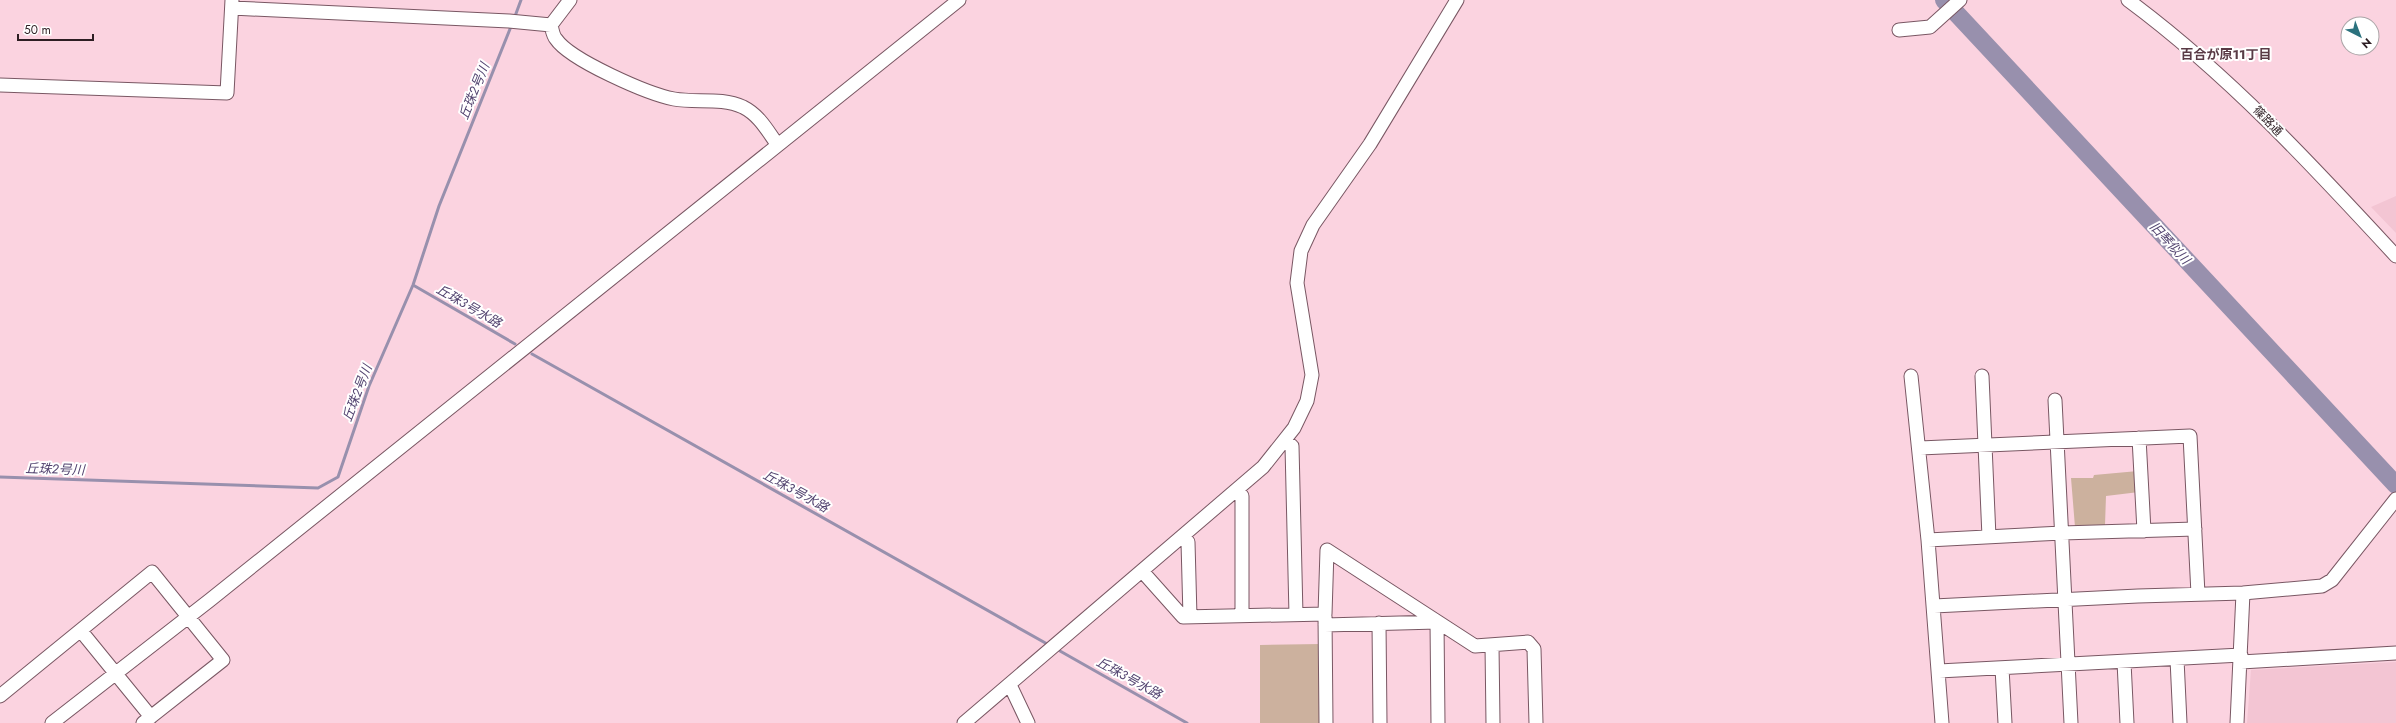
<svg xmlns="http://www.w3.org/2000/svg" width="2396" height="723" font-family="Jost,'Noto Sans JP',sans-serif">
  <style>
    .built { fill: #f3c5d3 }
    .green { fill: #ccb19e }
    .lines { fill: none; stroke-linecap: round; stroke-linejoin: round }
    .stream { stroke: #9890ad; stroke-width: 3 }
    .river { stroke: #9890ad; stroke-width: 18 }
    .minor-casing { stroke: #795763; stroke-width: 15 }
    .minor { stroke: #fff; stroke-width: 13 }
    .labels { text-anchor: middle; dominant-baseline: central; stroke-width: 4; stroke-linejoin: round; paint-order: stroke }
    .street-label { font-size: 12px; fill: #2d1e23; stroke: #fff }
    .neighbourhood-label { font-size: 13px; font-weight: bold; fill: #593a45; stroke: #fff }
    .water-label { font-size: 13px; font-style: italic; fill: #534470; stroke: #fff }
  </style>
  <rect width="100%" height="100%" fill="#fbd3e0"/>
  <path class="built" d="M2396,196v37l-25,-26z
    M2396,662v61h-149l4,-53z"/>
  <path class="green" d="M2138,471l1,21 -33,4 -1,29 -30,2 -4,-49h22l1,-3z
    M1321,644l1,79h-62v-78z"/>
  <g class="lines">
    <path class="stream" d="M514,19l7,-19
      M413,285l102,59
      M532,354l517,291
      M0,477l318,11 20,-11 31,-91 44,-101 26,-79 73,-182
      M1060,651l127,72"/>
    <path class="river" d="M1944,0l452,485"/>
    <g class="minor-casing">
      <path id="minor" d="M2128,0c100,74 184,165 268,256
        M232,8l277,13 42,4 19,-25
        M551,25c1,4 2,11 5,14 14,21 92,55 118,60 22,4 47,-2 69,8 16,8 24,23 34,37
        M1899,30l31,-3 30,-27
        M0,85l227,8 5,-93
        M1911,376l17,164 14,183
        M1982,376l7,161
        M2055,400l16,323
        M2139,438l5,93
        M1285,441l7,5 4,169
        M1920,448l270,-12 8,158
        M1237,490l5,6v120
        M1183,536l5,6 2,75
        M1928,540l134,-7 133,-4
        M1142,571l41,46 142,-3 2,-64 148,96 53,-4 6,7 2,74
        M1934,606l204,-10 105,-3 79,-7 10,-6 64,-81
        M1325,616l1,107
        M1379,623l1,100
        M1325,625l112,-3 1,101
        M81,631l70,86
        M1492,645l1,78
        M2177,659l3,64
        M2124,662l3,61
        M2241,662l155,-9
        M2002,668l3,55
        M1939,671l302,-16
        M1010,685l18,38
        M0,696l152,-124 71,88 -80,63
        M52,723l158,-123 749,-600
        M964,723l299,-256 31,-39 13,-27 5,-26 -15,-92 4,-32 12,-26 57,-81 87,-144
        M2237,723l6,-130"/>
    </g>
    <use href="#minor" class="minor"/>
  </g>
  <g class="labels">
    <g class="street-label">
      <text transform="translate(2268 121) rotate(46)">篠路通</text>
    </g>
    <g class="neighbourhood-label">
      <text x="2226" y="54">百合が原11丁目</text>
    </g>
    <g class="water-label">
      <text transform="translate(474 91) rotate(-68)">丘珠２号川</text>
      <text transform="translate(2170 243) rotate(47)">旧琴似川</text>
      <text transform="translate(469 306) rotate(30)">丘珠３号水路</text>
      <text transform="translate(357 393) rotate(-69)">丘珠２号川</text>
      <text transform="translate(55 469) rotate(2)">丘珠２号川</text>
      <text transform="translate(796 491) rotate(29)">丘珠３号水路</text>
      <text transform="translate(1129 678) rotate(29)">丘珠3号水路</text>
    </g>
  </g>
  <g transform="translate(2360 36) rotate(138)"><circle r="19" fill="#ffffff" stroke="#aba5a7"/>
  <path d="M0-3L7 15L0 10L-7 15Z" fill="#2b727e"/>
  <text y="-6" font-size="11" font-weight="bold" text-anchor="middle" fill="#2d1e23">N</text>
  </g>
  <path d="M18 34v6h75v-6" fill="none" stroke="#2d1e23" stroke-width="2"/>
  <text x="24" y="34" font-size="12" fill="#2d1e23" stroke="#ffffff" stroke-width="3" paint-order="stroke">50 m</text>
</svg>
